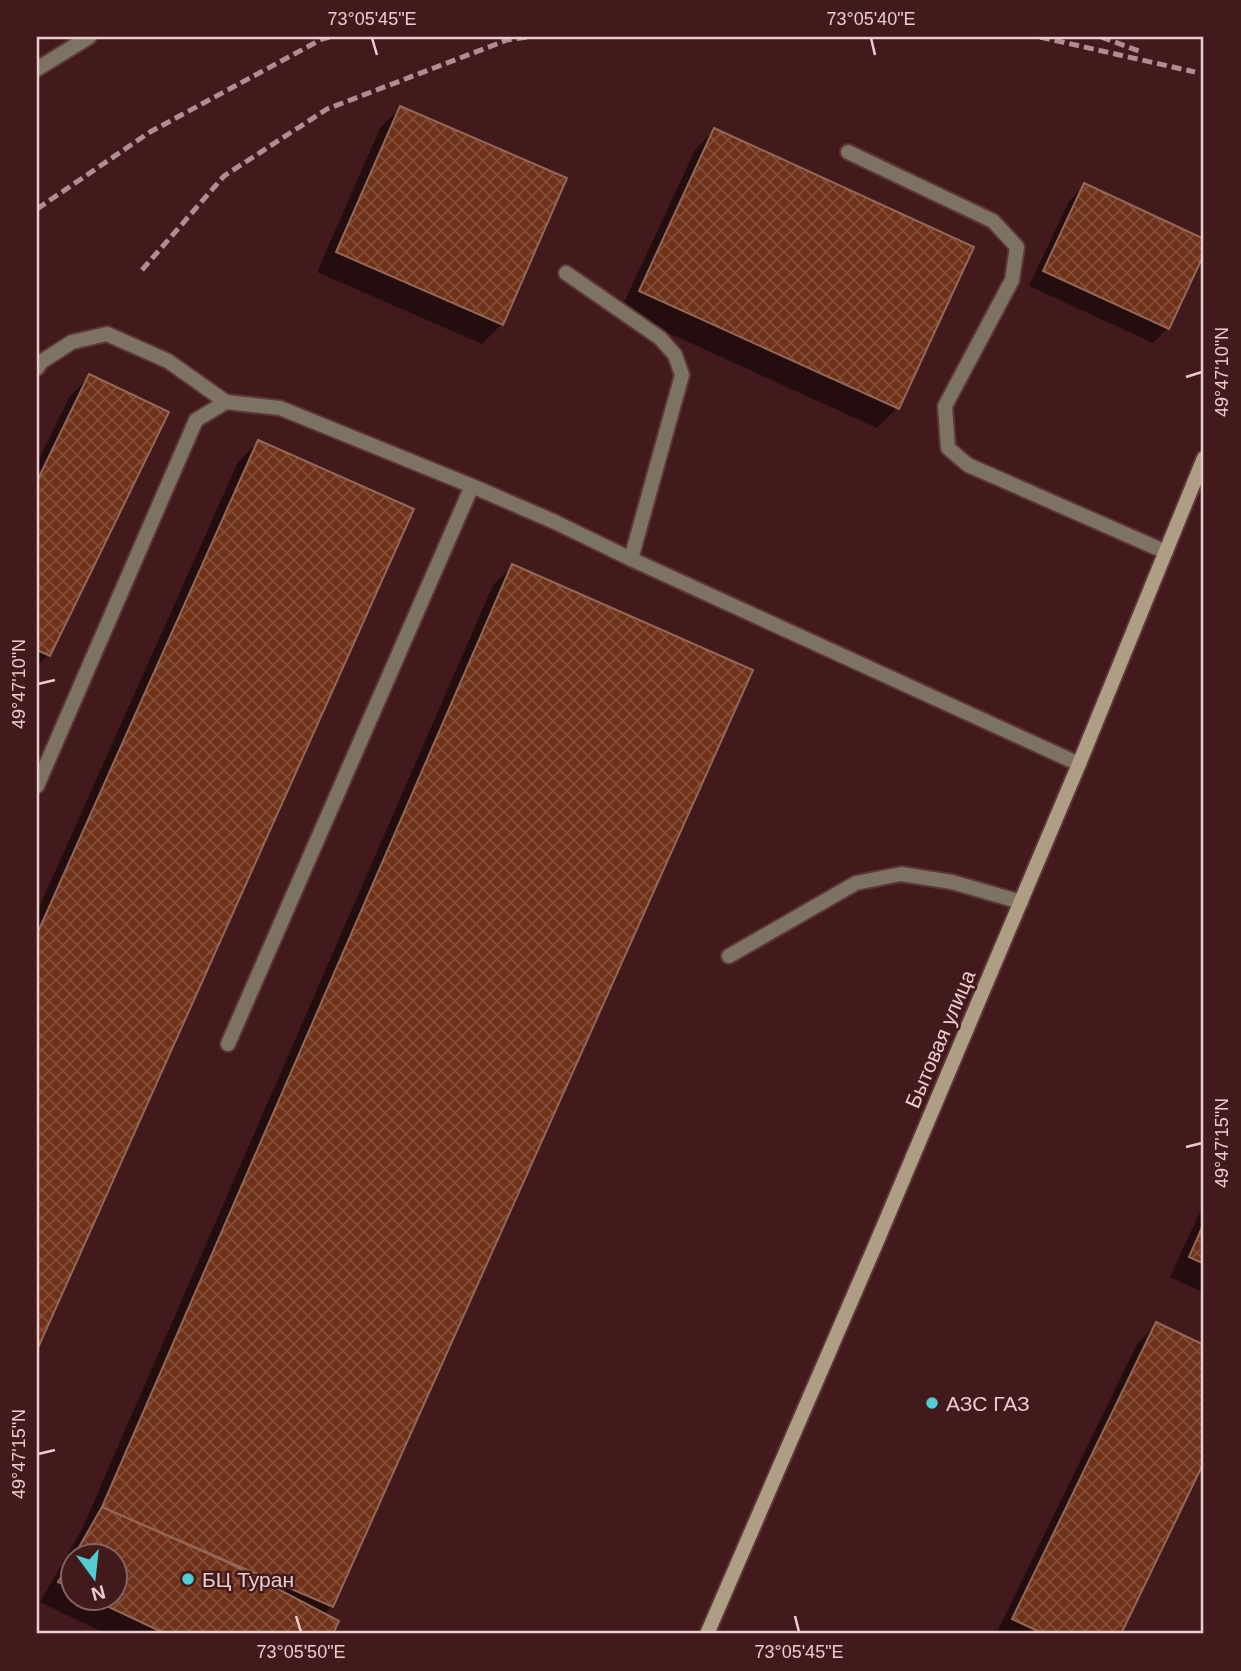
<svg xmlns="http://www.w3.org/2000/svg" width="1241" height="1671" font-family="Arial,sans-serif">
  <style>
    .shadow { fill: #0007; fill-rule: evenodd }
    .building { fill: url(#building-cross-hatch); stroke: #946858; stroke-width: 2 }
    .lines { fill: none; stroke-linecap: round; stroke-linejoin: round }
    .service-casing { stroke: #5d3737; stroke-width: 18 }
    .secondary-casing { stroke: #5d3737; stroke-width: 18 }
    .service { stroke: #7d7363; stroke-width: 14 }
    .secondary { stroke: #ae9e83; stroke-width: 14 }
    .rail { stroke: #ae8e8e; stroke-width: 5; stroke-dasharray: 10 5; stroke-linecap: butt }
    .ticks { fill: none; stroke: #e9cecd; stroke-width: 2.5 }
    .poi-dot { fill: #51ccd3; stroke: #421a1b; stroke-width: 2.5 }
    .labels { text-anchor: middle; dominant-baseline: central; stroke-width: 5; stroke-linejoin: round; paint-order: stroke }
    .street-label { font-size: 21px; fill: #e9cecd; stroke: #421a1b }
    .poi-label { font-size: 21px; fill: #e9cecd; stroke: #421a1b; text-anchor: start }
    .neatline { fill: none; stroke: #e9cecd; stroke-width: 2.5 }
    .ticks-label { font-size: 18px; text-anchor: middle; fill: #e9cecd }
  </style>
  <defs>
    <pattern id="building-cross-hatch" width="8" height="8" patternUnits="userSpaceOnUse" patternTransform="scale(1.75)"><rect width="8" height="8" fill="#703119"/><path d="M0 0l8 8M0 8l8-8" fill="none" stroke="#844e39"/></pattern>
  </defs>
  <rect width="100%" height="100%" fill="#421a1b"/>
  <path class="shadow" d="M400,108l102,216 -20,20 -165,-72 63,-144z
    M714,130l257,118 -74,160 -20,20 -257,-117 75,-161z
    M1084,186l120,55v9l-36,78 -15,15 -124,-57 40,-85z
    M90,376l-42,279 -11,11v-203l33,-67z
    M258,442l153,68 -374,836v-434l201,-450z
    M512,566l-180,1040 -9,9 13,6 -5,13h-225l-66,-32 42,-73 411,-944zM74,1556h42v42h-42z
    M1204,1203v90l-34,-16z
    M1157,1324l47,23v111l-85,176h-123l141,-290z"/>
  <path class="building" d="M400,106l167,72 -64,147 -167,-73z
    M714,128l260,119 -75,162 -260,-118z
    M1084,183l120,56v15l-35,75 -126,-58z
    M89,374l80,38 -119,244 -13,-6v-169z
    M258,440l156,69 -377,841v-416z
    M512,564l241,106 -420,937 -231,-100z
    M1204,1223v41l-15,-7z
    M1156,1322l48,23v117l-83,172h-77l-32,-15z
    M102,1507l123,54 114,60 -6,13h-167l-76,-36h26v-42h-42z
    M74,1556v33l-16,-7z"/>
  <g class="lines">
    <g class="service-casing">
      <path id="service" d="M37,69l52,-32
        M848,152l145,69 24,26 -5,33 -67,126 3,42 20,17 198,87
        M566,273l94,65 15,17 7,20 -51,184
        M37,368l4,-6 31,-20 35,-8 61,27 58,41
        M37,786l159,-366 30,-18 54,6 192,78
        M729,956l127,-73 45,-9 51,8 69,20
        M228,1044l244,-558 83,36 76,37 448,205"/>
    </g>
    <g class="secondary-casing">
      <path id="secondary" d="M707,1634l168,-388 204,-482 125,-306"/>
    </g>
    <use href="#service" class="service"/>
    <use href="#secondary" class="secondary"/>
    <path class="rail" d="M1040,37l155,35
      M1101,37l38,14
      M37,209l113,-77 172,-93 8,-2
      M142,270l82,-94 103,-67 180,-69 21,-3"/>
  </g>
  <path class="ticks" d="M372,38l5,17M871,38l4,17M1186,377l16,-5M38,684l17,-4M1186,1147l16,-4M38,1454l17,-4M296,1616l5,16M795,1616l4,16"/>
  <g class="poi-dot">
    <circle cx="932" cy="1403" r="7"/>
    <circle cx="188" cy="1579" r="7"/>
  </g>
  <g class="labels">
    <g class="street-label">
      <text transform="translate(940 1039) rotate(-67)">Бытовая улица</text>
    </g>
    <g class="poi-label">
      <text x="946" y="1403">АЗС ГАЗ</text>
      <text x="202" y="1579">БЦ Туран</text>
    </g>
  </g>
  <rect width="1241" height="1671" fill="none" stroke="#421a1b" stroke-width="77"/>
  <g transform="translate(94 1577) rotate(165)"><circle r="33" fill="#421a1b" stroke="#856262" stroke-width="2"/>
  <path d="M0-5L12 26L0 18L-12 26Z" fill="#51ccd3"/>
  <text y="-10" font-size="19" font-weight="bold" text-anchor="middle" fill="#e9cecd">N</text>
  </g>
  <rect x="38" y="38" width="1164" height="1594" class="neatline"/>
  <g class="ticks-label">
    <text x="372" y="25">73°05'45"E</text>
    <text x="871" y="25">73°05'40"E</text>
    <text transform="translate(1222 372) rotate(-90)" y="6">49°47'10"N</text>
    <text transform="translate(19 684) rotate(-90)" y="6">49°47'10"N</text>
    <text transform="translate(1222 1143) rotate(-90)" y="6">49°47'15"N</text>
    <text transform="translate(19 1454) rotate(-90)" y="6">49°47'15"N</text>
    <text x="301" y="1658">73°05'50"E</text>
    <text x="799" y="1658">73°05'45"E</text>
  </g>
</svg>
